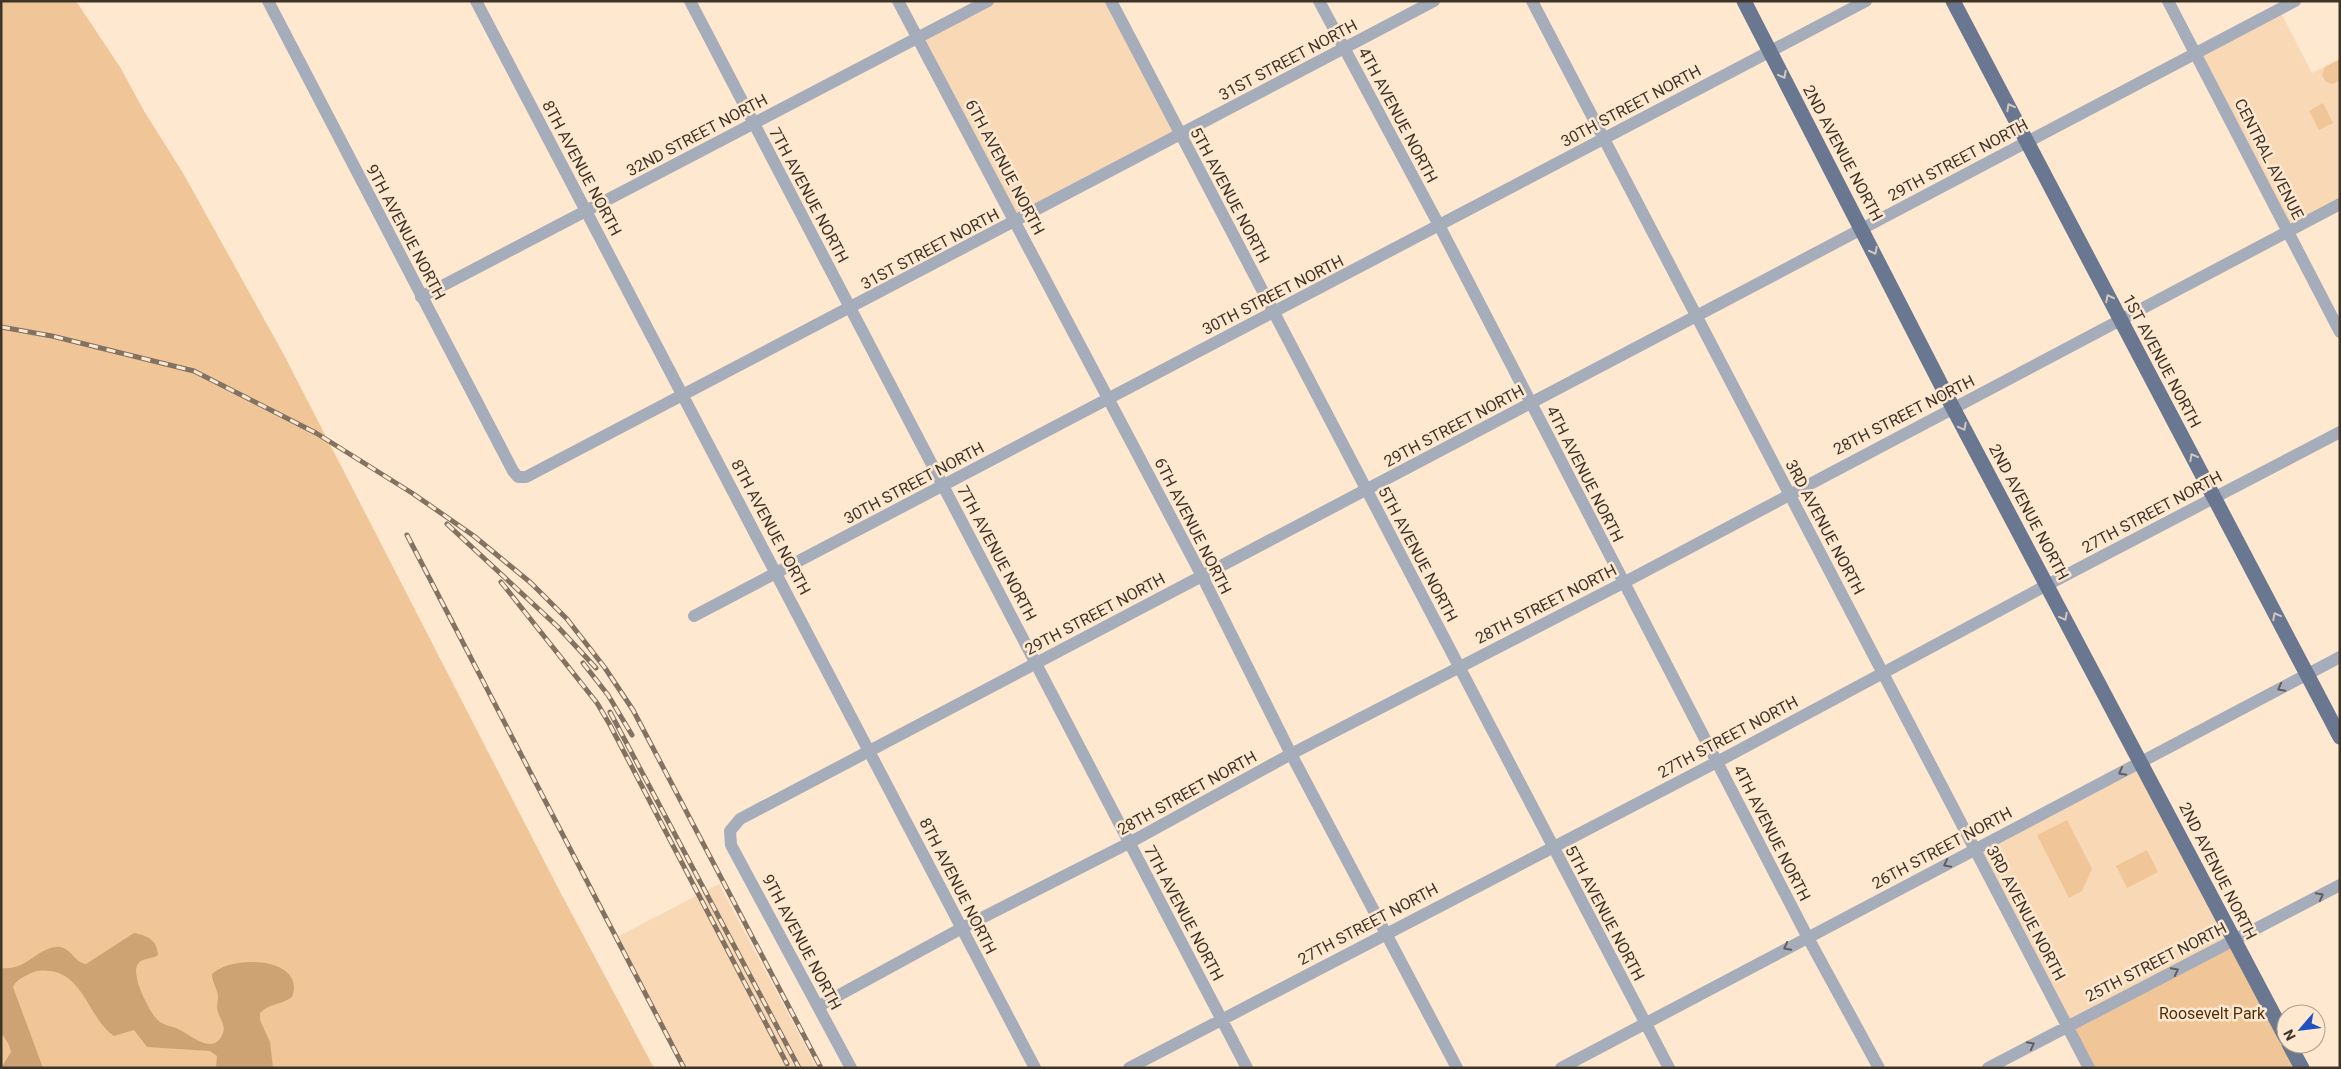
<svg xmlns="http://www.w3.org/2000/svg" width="2341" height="1069" font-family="Roboto,sans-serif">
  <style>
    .built { fill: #f9d8b5 }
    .green { fill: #f0c598 }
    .water { fill: #cea374 }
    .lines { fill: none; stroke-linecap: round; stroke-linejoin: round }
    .minor { stroke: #a5acba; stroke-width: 12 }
    .major { stroke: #6a7790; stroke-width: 15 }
    .rail-casing { stroke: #817262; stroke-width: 5 }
    .rail { stroke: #fee8d0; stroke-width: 3; stroke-dasharray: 9; stroke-linecap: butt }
    .oneway { stroke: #d2c6bd }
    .oneway2 { stroke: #635e5b }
    .labels { text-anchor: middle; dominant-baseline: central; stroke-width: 5; stroke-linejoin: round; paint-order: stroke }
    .street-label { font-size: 16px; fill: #3f3428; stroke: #fee8d0 }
    .park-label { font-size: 16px; fill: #4d300a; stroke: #fee8d0 }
  </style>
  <rect width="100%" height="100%" fill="#fee8d0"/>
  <path class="built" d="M989,1h122l70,134 -165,87 -99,-184z
    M2279,9l33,64 28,-14v145l-52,27 -93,-178z
    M2141,761l93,179 -167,86 -93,-176z
    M719,884l98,184h-132l-68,-131z"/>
  <path class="green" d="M1,1h75l44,66 24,44 39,62 101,182 273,531 97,182h-653z
    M2340,59v21l-7,4 -7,-2 -4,-7 3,-8z
    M2323,103l10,20 -14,7 -10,-19z
    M2067,820l25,49 -10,22 -13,7 -32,-63z
    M2147,850l11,22 -31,16 -11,-22z
    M2234,940l68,128h-213l-22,-42z"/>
  <path class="water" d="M134,933c14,3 23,7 24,22 -7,5 -15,2 -20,9 -8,10 12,51 22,58 6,4 12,4 18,7 13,6 36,28 45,4 3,-8 -3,-13 -5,-21 -2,-5 0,-10 0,-16 -1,-8 -6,-14 -6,-22 20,-20 95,-17 80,23 -10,8 -23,6 -32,16v7l10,22 3,26h-57l1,-12 -7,-5 -63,-4 -13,-17 -20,6c-25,-17 -30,-61 -64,-65 -7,-1 -13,-1 -19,2 -6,3 -15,7 -18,14l30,81h-42l10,-16 -2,-7 -8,-13v-64c25,3 35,-19 55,-21 14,-2 17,15 30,17z"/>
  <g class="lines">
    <path class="minor" d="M268,1l245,470 5,6h8l908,-476
      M476,1l559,1067
      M690,1l557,1067
      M898,1l304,575 89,178 166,314
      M1111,1l558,1067
      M1319,1l121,226 367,709 72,132
      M1532,1l557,1067
      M2168,1l172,331
      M421,297l567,-296
      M694,616l1172,-615
      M819,1006l143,-78 167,-85 162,-89 332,-171 717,-379
      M851,1068l-120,-223 -1,-14 10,-12 1555,-818
      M1129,1068l588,-306 330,-177 293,-153
      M1561,1068l779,-411
      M1988,1068l352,-183"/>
    <path class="major" d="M1744,1l209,407 333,630
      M1953,1l387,736
      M2289,1044l13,24"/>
    <g class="rail-casing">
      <path id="rail" d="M1,327l51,9 142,35 122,62 96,60 62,43 57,47 36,36 38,49 28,42 188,358
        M447,524l111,103 38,41
        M407,535l277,533
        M501,582l96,121 13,22 177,339
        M583,663l25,32 24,40
        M610,712l189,356"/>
    </g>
    <use href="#rail" class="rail"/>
  </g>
  <defs><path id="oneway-chevron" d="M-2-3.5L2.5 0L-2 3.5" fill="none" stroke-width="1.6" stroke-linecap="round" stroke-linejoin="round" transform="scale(1.25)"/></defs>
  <g class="oneway">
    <use href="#oneway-chevron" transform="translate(1783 75) rotate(62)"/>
    <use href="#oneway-chevron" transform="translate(2010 107) rotate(-118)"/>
    <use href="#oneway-chevron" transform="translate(1874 251) rotate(63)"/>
    <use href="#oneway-chevron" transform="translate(2109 298) rotate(-117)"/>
    <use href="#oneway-chevron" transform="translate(1963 427) rotate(62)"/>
    <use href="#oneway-chevron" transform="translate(2193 457) rotate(-118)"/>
    <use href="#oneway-chevron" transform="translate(2276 616) rotate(-118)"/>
    <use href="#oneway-chevron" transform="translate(2064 617) rotate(62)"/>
  </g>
  <g class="oneway2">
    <use href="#oneway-chevron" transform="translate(2281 688) rotate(152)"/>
    <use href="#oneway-chevron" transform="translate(2122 772) rotate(152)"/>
    <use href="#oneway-chevron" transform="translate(1947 864) rotate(152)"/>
    <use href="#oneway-chevron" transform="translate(2320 896) rotate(-28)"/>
    <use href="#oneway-chevron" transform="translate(1787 947) rotate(152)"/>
    <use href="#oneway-chevron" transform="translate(2175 971) rotate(-27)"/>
    <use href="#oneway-chevron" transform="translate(2031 1045) rotate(-28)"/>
  </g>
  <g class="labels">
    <g class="street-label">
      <text transform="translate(1288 60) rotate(-28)">31ST STREET NORTH</text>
      <text transform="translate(1631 106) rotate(-28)">30TH STREET NORTH</text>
      <text transform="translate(1398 115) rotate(62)">4TH AVENUE NORTH</text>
      <text transform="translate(697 135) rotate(-28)">32ND STREET NORTH</text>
      <text transform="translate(1843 153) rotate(62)">2ND AVENUE NORTH</text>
      <text transform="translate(2269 159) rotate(63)">CENTRAL AVENUE</text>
      <text transform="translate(1958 160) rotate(-28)">29TH STREET NORTH</text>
      <text transform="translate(1005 167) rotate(62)">6TH AVENUE NORTH</text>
      <text transform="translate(582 168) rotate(62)">8TH AVENUE NORTH</text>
      <text transform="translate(809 195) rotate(62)">7TH AVENUE NORTH</text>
      <text transform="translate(1230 195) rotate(62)">5TH AVENUE NORTH</text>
      <text transform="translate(406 232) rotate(62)">9TH AVENUE NORTH</text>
      <text transform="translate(930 249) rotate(-28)">31ST STREET NORTH</text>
      <text transform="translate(1273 295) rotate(-27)">30TH STREET NORTH</text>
      <text transform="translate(2162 361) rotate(62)">1ST AVENUE NORTH</text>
      <text transform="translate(1904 415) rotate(-27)">28TH STREET NORTH</text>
      <text transform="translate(1454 426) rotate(-28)">29TH STREET NORTH</text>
      <text transform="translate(1585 474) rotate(63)">4TH AVENUE NORTH</text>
      <text transform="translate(914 483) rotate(-28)">30TH STREET NORTH</text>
      <text transform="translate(2029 512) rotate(62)">2ND AVENUE NORTH</text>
      <text transform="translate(2152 512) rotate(-28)">27TH STREET NORTH</text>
      <text transform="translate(1193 526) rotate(63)">6TH AVENUE NORTH</text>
      <text transform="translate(771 527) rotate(62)">8TH AVENUE NORTH</text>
      <text transform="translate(1825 527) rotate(62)">3RD AVENUE NORTH</text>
      <text transform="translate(997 553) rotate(62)">7TH AVENUE NORTH</text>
      <text transform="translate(1418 554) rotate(62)">5TH AVENUE NORTH</text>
      <text transform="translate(1546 604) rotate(-27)">28TH STREET NORTH</text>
      <text transform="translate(1095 614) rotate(-28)">29TH STREET NORTH</text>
      <text transform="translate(1728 737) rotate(-28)">27TH STREET NORTH</text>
      <text transform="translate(1187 793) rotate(-29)">28TH STREET NORTH</text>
      <text transform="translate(1772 833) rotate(63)">4TH AVENUE NORTH</text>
      <text transform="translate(1942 848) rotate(-28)">26TH STREET NORTH</text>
      <text transform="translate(2218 871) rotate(63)">2ND AVENUE NORTH</text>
      <text transform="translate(958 886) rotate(63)">8TH AVENUE NORTH</text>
      <text transform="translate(1184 913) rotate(62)">7TH AVENUE NORTH</text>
      <text transform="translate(1605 913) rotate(62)">5TH AVENUE NORTH</text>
      <text transform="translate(2026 913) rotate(62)">3RD AVENUE NORTH</text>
      <text transform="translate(1368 924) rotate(-28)">27TH STREET NORTH</text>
      <text transform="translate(802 942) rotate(62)">9TH AVENUE NORTH</text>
      <text transform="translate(2156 962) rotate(-27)">25TH STREET NORTH</text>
    </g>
    <g class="park-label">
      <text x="2212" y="1013">Roosevelt Park</text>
    </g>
  </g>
  <rect width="2341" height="1069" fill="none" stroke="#3f3428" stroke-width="5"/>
  <g transform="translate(2301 1029) rotate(242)"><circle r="24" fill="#fee8d0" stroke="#b2a08d"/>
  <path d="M0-4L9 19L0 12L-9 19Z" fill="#2251bf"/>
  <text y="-8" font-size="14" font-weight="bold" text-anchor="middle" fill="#3f3428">N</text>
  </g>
</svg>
